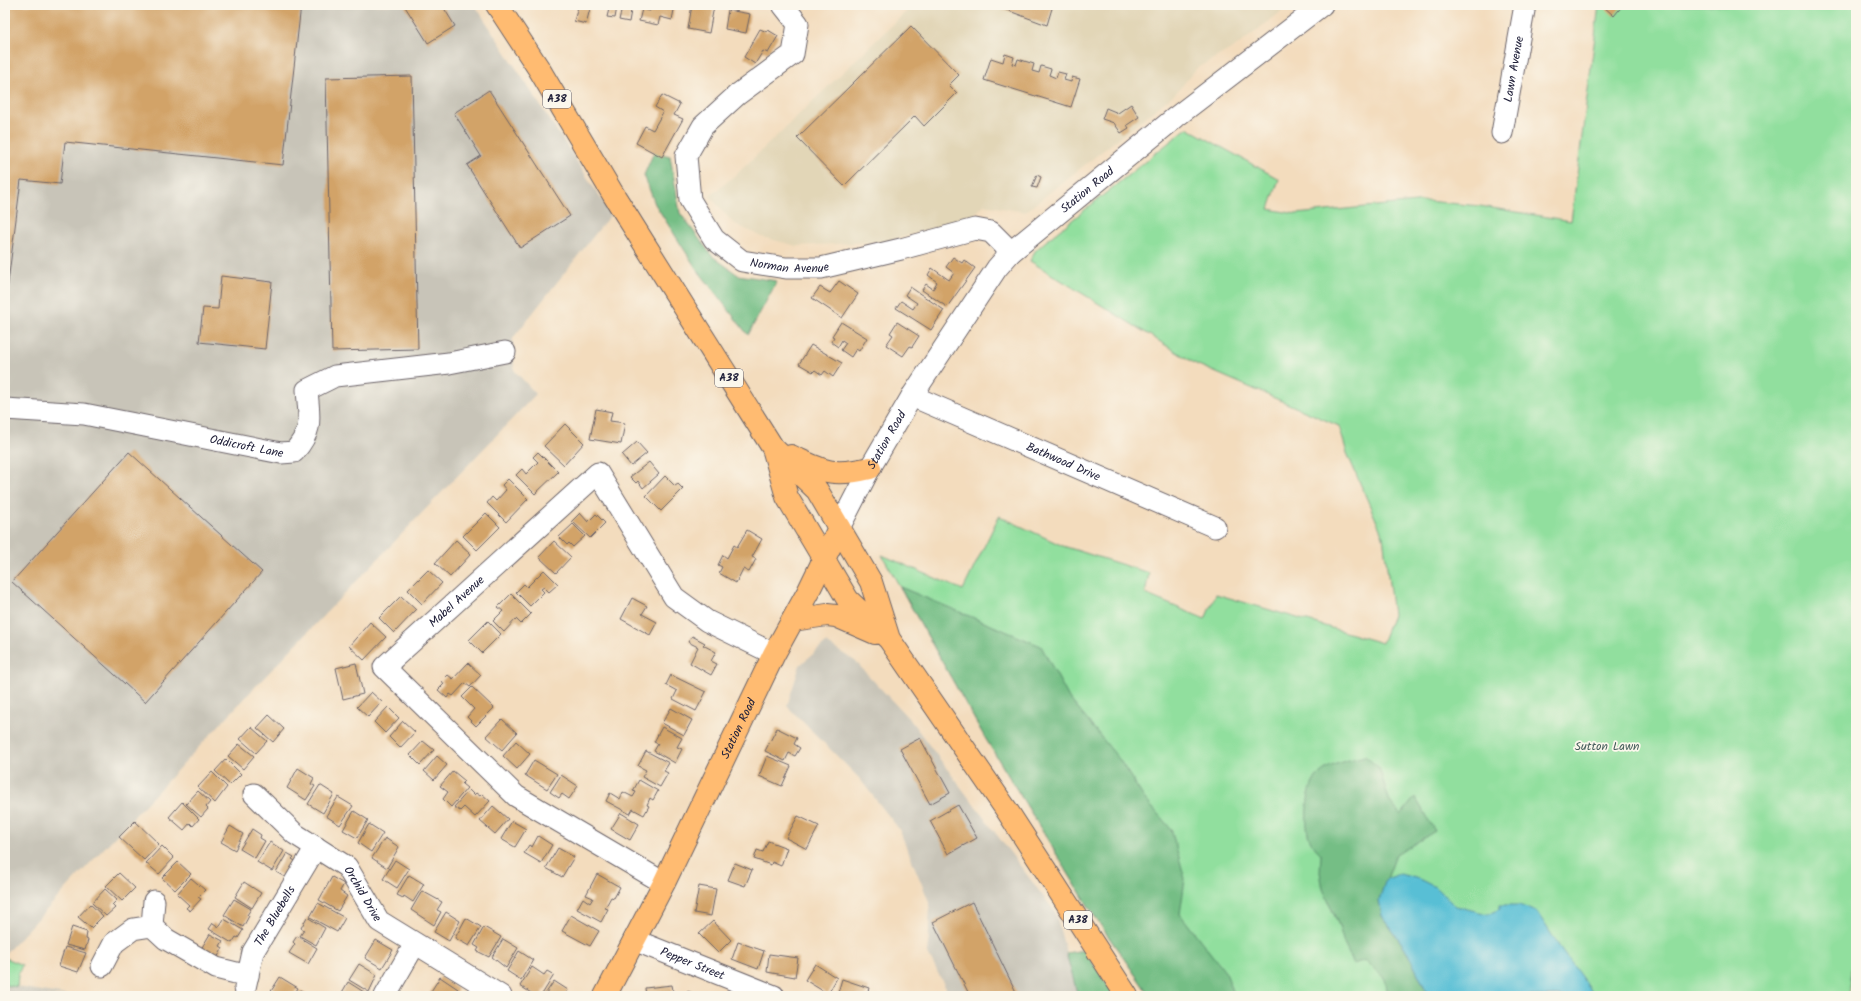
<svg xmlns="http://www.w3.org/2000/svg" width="1861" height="1001" font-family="Kalam,sans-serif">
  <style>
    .built { fill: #e2d6b7 }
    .industrial { fill: #c8c4b8 }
    .green { fill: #91df9e; stroke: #5a806c }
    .forest { fill: #74be85; stroke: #4b7060 }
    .water { fill: #58bfd5; stroke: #3d7088 }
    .building { fill: #d2a368 }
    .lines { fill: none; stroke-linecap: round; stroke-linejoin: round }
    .minor-casing { stroke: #6b6368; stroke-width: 23 }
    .major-casing { stroke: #6b6368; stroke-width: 24 }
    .highway-casing { stroke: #6b6368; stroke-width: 24 }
    .minor { stroke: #fff; stroke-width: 21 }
    .major { stroke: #ffbb71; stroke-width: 22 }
    .highway { stroke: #ffbb71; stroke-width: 22 }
    .labels { text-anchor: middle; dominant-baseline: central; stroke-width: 3.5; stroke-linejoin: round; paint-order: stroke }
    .shield { fill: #fbf7ec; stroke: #636270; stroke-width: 1 }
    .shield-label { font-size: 11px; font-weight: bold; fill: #22223b }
    .street-label { font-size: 12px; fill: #22223b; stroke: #fbf7ec }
    .park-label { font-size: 12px; fill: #435b59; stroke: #fbf7ec }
  </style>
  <rect width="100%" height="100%" fill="#fbf7ec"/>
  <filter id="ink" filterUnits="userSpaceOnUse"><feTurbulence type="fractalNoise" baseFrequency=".025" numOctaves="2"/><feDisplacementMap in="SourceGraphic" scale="8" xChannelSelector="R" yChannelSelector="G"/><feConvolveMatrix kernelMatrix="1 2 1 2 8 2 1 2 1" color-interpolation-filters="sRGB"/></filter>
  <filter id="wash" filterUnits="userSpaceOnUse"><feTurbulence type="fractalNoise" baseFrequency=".012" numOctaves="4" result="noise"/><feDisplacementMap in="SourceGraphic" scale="16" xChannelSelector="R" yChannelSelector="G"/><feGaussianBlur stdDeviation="0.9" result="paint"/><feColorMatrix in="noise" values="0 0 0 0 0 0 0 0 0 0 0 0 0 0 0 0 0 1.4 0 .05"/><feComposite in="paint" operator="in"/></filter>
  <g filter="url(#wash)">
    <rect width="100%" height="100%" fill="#f3dcbd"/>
    <path class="built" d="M913,5h377l-52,40 -41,23 -21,25 -151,119 -41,-7 -12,12 -83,24 -92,5 -35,-9 -29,-14 -23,-27 30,-25z"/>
    <path class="industrial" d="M5,5h470l136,209 -98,124 1,32 22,24 -280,292 -251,268z
      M826,643l29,18 56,60 144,191 23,84h-128l-22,-42 2,-50 -31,-75 -40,-51 -72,-72 13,-41z
      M5,985l12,2 55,9h-67z"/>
    <path class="green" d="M1599,5h257v922l-8,69h-698l-53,-76 -113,-184 -102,-181 81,35 36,-74 64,30 86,27 -4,21 60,25 11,-25 166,49 11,-28 -10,-79 -36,-83 -8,-27 -143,-62 -166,-103 5,-10 11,-10 141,-113 92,51 -10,30 27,5 130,-13 54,5 91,15z
      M5,958l17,7 -4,10 -1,12 -12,-2z"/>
    <path class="forest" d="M654,152l16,4 10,57 32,43 26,19 39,6 -29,54 -52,-67 -41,-64 -11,-29z
      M900,587l141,59 28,52 50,61 25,39 27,31 14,50 -5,35 46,59 9,23h-85l-53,-76 -113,-184z
      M1365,756l14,12 11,34 11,13 14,-18 20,34 -39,24 -17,45 3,16 23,32 24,48h-41l-3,-17 -20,-19 -11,4 -10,-20 -5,-18 -16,-37 -3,-17 1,-18c-6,-6 -11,-12 -13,-20 -3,-17 -2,-47 11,-60 12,-11 31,-14 46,-18z
      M1084,950l31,46h-37l-12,-43z"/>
    <path class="water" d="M1400,874l19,5 16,8 20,19 33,8 12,-5v-4h19l18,7 22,34 36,50h-166l-24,-48 -23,-32 -3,-16 7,-21z"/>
    <g id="blocks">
      <path class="building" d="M5,5h296l-18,160 -218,-23 -5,42 -39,-4 -16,126z
        M404,5h38l13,21 -27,17z
        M572,5h19l-5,19 -12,-3 4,-14z
        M610,5h22l-3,17 -10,-2 3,-12 -5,-1 -2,11 -8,-1z
        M651,5h24l-3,15 -12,-3 -2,8 -19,-4 3,-12 8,2z
        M692,5l22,1 -5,27 -21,-4z
        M993,5h60l-6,20z
        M1602,5h21l-9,11z
        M728,10l22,4 -4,19 -21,-4z
        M911,26l48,49 -10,10 8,8 -33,33 -9,-10 -71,70 -47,-48z
        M760,29l7,3 1,-2 10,6 -10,17 -5,-2 -8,13 -11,-7z
        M1005,54l9,3 -2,7 4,1 2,-6 16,5 -2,7 7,2 2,-7 10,3 -2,6 7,3 2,-6 8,2 -2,6 7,2 1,-5 8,2 -9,28 -87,-27 7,-22 12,4z
        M412,76l6,273 -86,2 -6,-273z
        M489,90l81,126 -50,32 -53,-83 14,-9 -27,-43z
        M662,95l18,9 -6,11 9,4 -21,38 -26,-14 9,-17 8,4 10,-18 -8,-5z
        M1131,104l8,13 -12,8 2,3 -8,5 -7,-10 -12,-4 4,-11 12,5z
        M1037,175l4,2 -4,11 -5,-1z
        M953,257l9,6 2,-3 11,8 -28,39 -25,-17 4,-6 7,5 4,-7 -9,-7 4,-7 17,12 5,-7 -8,-6z
        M221,276l51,6 -7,67 -66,-7 4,-34 15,1z
        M839,281l19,13 -16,24 -30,-20 8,-11 10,6z
        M910,287l34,23 -13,20 -35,-22 5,-7 12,8 4,-6 -12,-8z
        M841,322l26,16 -8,13 -3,-2 -5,8 -10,-7 5,-7 -4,-3 -4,7 -7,-5 3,-5 -2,-1z
        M897,322l22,14 -7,11 -2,-1 -7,10 -17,-11 7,-10 -3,-2z
        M811,345l31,18 -9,14 -8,-6 -3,4 -7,-5 -2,2 -14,-8z
        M596,409l16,3 -2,9 15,2 -4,21 -31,-5z
        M565,424l19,19 -20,22 -20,-19z
        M637,442l10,11 -16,13 -9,-11z
        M129,452l133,120 -117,130 -133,-120z
        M538,452l20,20 -23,22 -19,-19 6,-6 4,5 12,-12 -5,-5z
        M649,462l10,12 -16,14 -5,-7 -2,2 -6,-6z
        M665,476l10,10 3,-2 5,5 -22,22 -15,-15z
        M508,479l20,20 -22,23 -19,-19 5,-6 4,4 10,-11 -4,-5z
        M486,513l14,14 -23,23 -14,-14z
        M580,513l8,9 8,-8 9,9 -15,15 -18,-17z
        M573,524l12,12 -12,11 -4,-4 -2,2 -8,-8z
        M747,530l15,9 -10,18 4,2 -7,13 -6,-3 -7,14 -17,-10 3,-6 -4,-2 5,-10 4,3 7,-13 3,2z
        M456,540l15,14 -21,23 -15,-14z
        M554,541l17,16 -15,16 -17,-16z
        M428,570l14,13 -20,21 -14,-14z
        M544,570l14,14 -9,8 -5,-5 -3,2 3,3 -14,14 -14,-14 8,-8 3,3z
        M511,594l20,20 -10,10 -5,-5 -12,13 -11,-11 10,-10 -5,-4z
        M401,596l15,14 -22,23 -15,-15z
        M632,598l15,8 -5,8 15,8 -7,13 -29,-16z
        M488,621l13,13 -19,19 -13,-13z
        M370,622l16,15 -22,23 -15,-14z
        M692,636l13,7 -2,2 13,7 -5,9 6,3 -6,11 -21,-12 8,-16 -10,-5z
        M356,663l7,31 -20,5 -7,-31z
        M468,663l13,12 -11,12 -5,-4 -12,13 -3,-2 -3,4 -9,-8 6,-6 -2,-3 6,-6 5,4z
        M671,675l35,17 -10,19 -23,-12 4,-8 -11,-6z
        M472,687l22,21 -18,18 -9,-9 7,-8 -12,-12z
        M371,692l11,10 -14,15 -11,-10z
        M388,707l11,11 -14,15 -11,-11z
        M671,708l21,12 -8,15 -22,-12z
        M269,715l15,14 -11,13 -16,-14z
        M502,719l15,14 -15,17 -16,-14z
        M403,721l12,11 -15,16 -11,-11z
        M251,727l16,14 -11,12 -16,-14z
        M662,727l20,11 -5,9 5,2 -7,14 -21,-12 4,-7 -4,-2z
        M777,728l20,10 -3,6 6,4 -5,8 -6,-3 -4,8 -20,-10z
        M920,738l30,55 -20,11 -30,-55z
        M423,741l11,9 -14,15 -10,-10z
        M516,741l14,13 -13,15 -14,-13z
        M239,744l15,12 -11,13 -15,-13z
        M646,751l23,12 -5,8 4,2 -8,14 -18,-10 4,-7 -8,-4z
        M437,756l10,9 -13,15 -10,-9z
        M767,756l24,10 -9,20 -23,-10z
        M226,759l15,15 -11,11 -15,-14z
        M534,760l23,14 -10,15 -22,-14z
        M298,768l16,10 -3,6 4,2 -9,14 -19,-12z
        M453,771l12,10 -3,3 5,4 -16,19 -8,-8 5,-7 -8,-6z
        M212,772l15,15 -12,16 -17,-16z
        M561,775l17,11 -9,13 -7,-5 -3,4 -9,-6z
        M639,780l19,11 -5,9 -3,-2 -3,7 2,1 -5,9 -11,-6 -3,5 -24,-13 4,-8 10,6 3,-7 10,5 3,-5 -3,-1z
        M320,785l14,9 -11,19 -15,-9z
        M469,790l5,5 2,-2 4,3 2,-2 8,7 -15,16 -11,-10 -4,4 -6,-4z
        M198,791l12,11 -4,5 2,2 -7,8 -15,-13z
        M338,797l15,9 -13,19 -14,-9z
        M182,802l17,17 -6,7 -3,-3 -6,7 -15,-13z
        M958,805l19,33 -29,16 -18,-33z
        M493,806l15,13 -13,15 -15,-13z
        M354,811l14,9 -11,18 -14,-8z
        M621,813l18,11 -9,16 -19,-11z
        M798,816l21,10 -12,23 -21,-11z
        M135,821l24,23 -15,16 -25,-23z
        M512,821l14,8 -11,18 -14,-8z
        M369,824l14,9 -12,19 -13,-9z
        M230,826l13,8 -8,16 -14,-8z
        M252,829l9,6 -1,3 5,3 -10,17 -15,-9z
        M538,836l14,9 -11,18 -17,-10 5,-8 3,2z
        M385,838l14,9 -12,21 -15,-10z
        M768,841l19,7 -6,18 -9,-4 -1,3 -17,-6 3,-9 6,2z
        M270,842l14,9 -12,20 -15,-9z
        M162,846l12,12 -15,16 -13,-11z
        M558,848l16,9 -12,20 -16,-9z
        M287,853l7,4 -2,2 8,5 -10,16 -14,-8z
        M395,860l14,9 -12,19 -14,-9z
        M178,862l13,12 -16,16 -13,-12z
        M735,863l17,7 -7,16 -17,-6z
        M119,873l16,15 -13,13 -16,-15z
        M597,874l23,13 -6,11 -3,-1 -6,11 3,1 -7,13 -24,-13 6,-11 7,5 3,-5 -7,-3z
        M409,875l15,9 -11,18 -9,-6 -1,2 -6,-3z
        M332,877l12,7 -4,7 7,5 -9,15 -19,-11z
        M191,878l14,12 -7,7 3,2 -11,12 -4,-3 3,-3 -12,-11z
        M244,882l17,11 -9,15 -17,-11z
        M699,886l17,3 -5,27 -17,-3z
        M105,889l12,11 -5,5 3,3 -9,8 -14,-13z
        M422,891l20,11 -5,8 4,2 -7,13 -23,-15z
        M234,899l17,10 -4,6 2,1 -6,11 -19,-12z
        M972,902l46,94h-48l-37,-74z
        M318,903l27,15 -8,14 -27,-15z
        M90,904l13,12 -12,12 -13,-11z
        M446,912l14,9 -11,20 -15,-9z
        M571,915l28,16 -9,15 -28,-15z
        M307,917l18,11 -9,17 -16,-9 4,-6 -3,-2z
        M466,918l15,9 -12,19 -14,-8z
        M224,919l19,11 -5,8 -2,-1 -4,6 -23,-14 4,-6 6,4z
        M713,921l18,19 -13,13 -19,-19z
        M72,927l15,5 -1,7 2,1 -3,10 -19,-5z
        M484,927l17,10 -12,20 -12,-6 2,-3 -5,-3z
        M210,934l13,7 -3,5 3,2 -6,10 -16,-9z
        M297,936l20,12 -9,16 -19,-11 6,-9 -2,-2z
        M503,939l15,9 -12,20 -14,-11z
        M376,940l17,10 -11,18 -17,-10z
        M738,942l26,9 -6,18 -26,-10z
        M65,947l21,6 -8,19 -19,-6z
        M519,951l14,9 -12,20 -14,-9z
        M769,954l29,4 -3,19 -28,-5z
        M359,964l18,11 -8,17 -20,-12z
        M815,964l22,14 -9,16 -23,-14z
        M532,967l12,8 3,-4 7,4 -13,21h-5l-16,-10z
        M280,977l18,11 -5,8h-25z
        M440,977l18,12 -4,7h-26z
        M842,979l27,9 -3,8h-29z
        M554,981l14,9 -4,6h-20z
        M348,982l19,12 -1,2h-26z
        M672,985l2,11h-28l-1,-8z
        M300,990l10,6h-14z
        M687,991l16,5h-17z"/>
    </g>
  </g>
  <g filter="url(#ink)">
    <use href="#blocks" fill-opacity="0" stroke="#6b6368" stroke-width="1"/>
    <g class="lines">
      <g class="minor-casing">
        <g id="minor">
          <path id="s1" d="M783,5l15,19 -5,30 -56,41 -34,31 -17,30 4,44 24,39 28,22 44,7h35l80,-19 74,-20 16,3 20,20"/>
          <path id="s2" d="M1502,133l23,-128"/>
          <path id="s3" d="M912,396l303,131"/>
          <path id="s4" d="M5,409l79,5 197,39 13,-1c20,-23 15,-34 13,-62l28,-14 114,-13 56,-11"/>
          <path id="s5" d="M839,528l31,-60 42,-72 85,-128 14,-16 165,-135 146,-112"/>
          <path id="s6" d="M254,794l41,40 52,33 32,54 122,75"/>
          <path id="s7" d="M664,883l-148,-87 -132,-129 214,-194 76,124 33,24 67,33"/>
          <path d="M152,926l2,-25"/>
          <path id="s8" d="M634,940l140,56"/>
          <path d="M102,966l12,-23 19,-14 19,-3 14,13 50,29 32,8"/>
          <path id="s9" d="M245,988l8,-36 63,-105"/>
          <path d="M385,996l30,-52"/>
        </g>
      </g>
      <g class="major-casing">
        <g id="major">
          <path id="s10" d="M605,996l59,-113 110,-229 34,-62 31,-64"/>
        </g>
      </g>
      <g class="highway-casing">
        <path id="highway" d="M497,5l42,64 74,125 160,254 44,42 54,92 18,57
          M773,448l14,49 61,103 41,39 117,170 121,187
          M791,456c34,16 41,21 79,12
          M793,620l34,-5 9,1 39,17"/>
      </g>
      <use href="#minor" class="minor"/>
      <use href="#major" class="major"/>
      <use href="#highway" class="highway"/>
    </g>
  </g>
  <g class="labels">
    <g class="shield">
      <rect x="543" y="90" width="28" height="18" rx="3"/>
      <rect x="715" y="369" width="28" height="18" rx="3"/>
      <rect x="1064" y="911" width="28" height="18" rx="3"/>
    </g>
    <g class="shield-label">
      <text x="557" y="99">A38</text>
      <text x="729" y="378">A38</text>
      <text x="1078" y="920">A38</text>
    </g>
    <g class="street-label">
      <text stroke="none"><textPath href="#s2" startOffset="65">Lawn Avenue</textPath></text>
      <text stroke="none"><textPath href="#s5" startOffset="424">Station Road</textPath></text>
      <text stroke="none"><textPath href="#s1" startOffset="378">Norman Avenue</textPath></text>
      <text stroke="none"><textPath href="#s5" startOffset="100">Station Road</textPath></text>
      <text stroke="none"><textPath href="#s4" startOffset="245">Oddicroft Lane</textPath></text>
      <text stroke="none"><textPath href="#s3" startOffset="165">Bathwood Drive</textPath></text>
      <text stroke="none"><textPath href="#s7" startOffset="454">Mabel Avenue</textPath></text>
      <text stroke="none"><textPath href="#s10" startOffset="299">Station Road</textPath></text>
      <text stroke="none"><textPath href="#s6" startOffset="150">Orchid Drive</textPath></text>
      <text stroke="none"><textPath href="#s9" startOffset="79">The Bluebells</textPath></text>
      <text stroke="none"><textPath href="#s8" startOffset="63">Pepper Street</textPath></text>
    </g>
    <g class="park-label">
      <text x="1607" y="746">Sutton Lawn</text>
    </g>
  </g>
  <rect width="1861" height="1001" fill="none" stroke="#fbf7ec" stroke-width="20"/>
</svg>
